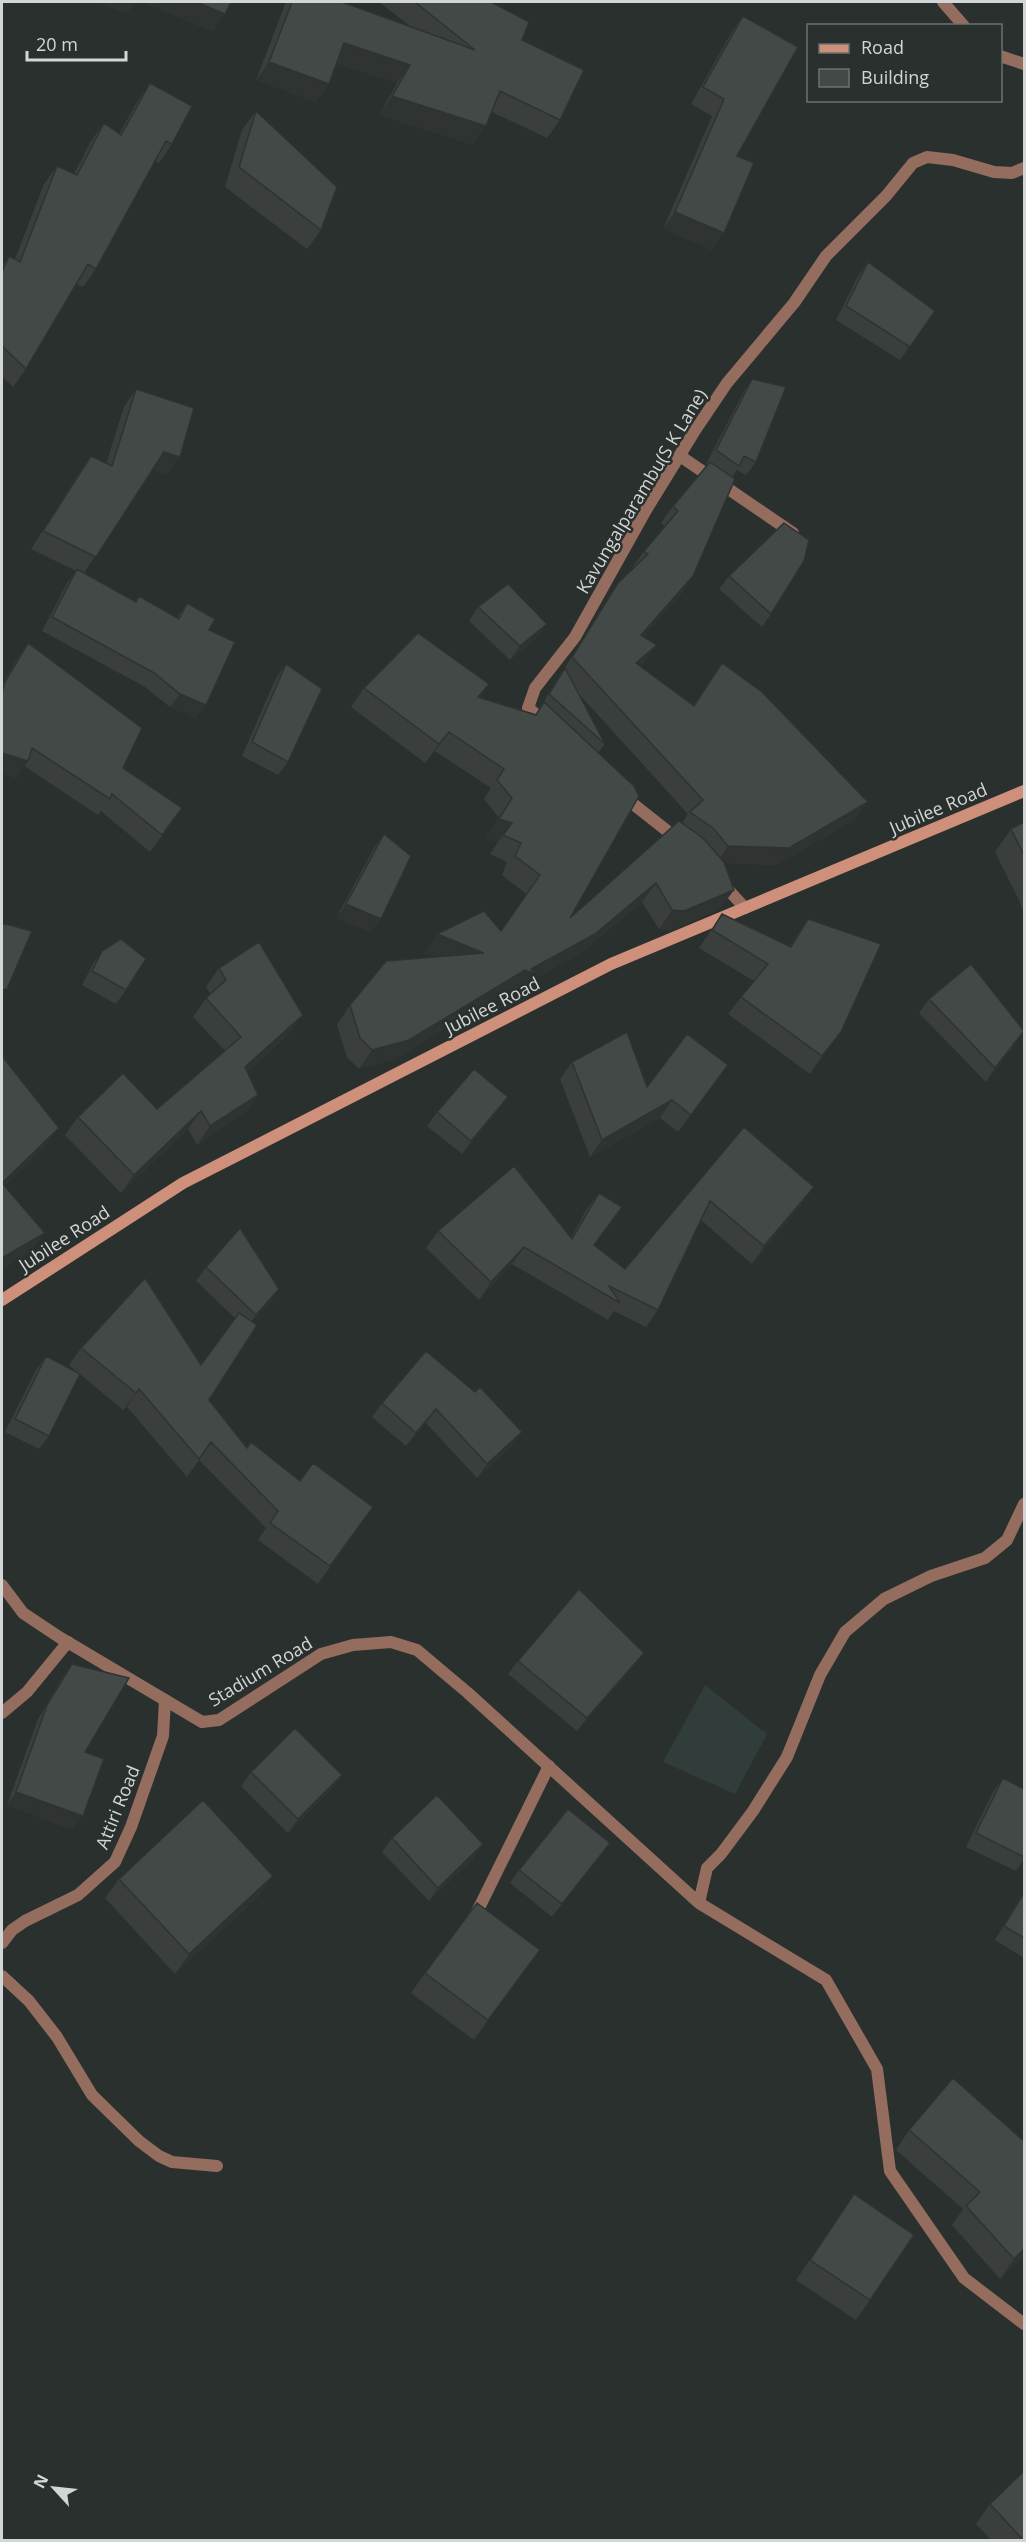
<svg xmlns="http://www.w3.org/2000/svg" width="1026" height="2542" font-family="'Open Sans',sans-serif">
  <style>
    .built { fill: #303d3b }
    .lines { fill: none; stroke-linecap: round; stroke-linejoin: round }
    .minor { stroke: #946d5f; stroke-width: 12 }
    .tertiary { stroke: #946d5f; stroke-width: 12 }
    .secondary { stroke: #ce907a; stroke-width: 12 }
    .wall { fill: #3a3f3d; fill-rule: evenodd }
    .shaded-wall { fill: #2f3332 }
    .building { fill: #434947; stroke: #2f3332; stroke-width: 1.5 }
    .labels { text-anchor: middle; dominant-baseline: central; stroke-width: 5; stroke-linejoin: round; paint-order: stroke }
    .street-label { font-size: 18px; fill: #d3d6d6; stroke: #2a302e }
  </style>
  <rect width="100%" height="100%" fill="#2a302e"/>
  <path class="built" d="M705,1685l62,49 -32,60 -72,-32z"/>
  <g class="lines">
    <path class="minor" d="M943,2l21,24
      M1000,56l24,8
      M680,456l113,77
      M548,724l-20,-16 7,-20 40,-51 71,-127 48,-78 33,-49 67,-80 32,-47 60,-60 27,-33 14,-6 26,3 41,12 18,1 12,-5
      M623,796l57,45
      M722,883l23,25
      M2,1713l25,-21 41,-50
      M474,1918l75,-152
      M2,1943l10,-13 13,-9 53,-26 37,-33 16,-35 32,-91 2,-36
      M2,1976l27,25 28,36 35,58 47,46 20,15 13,6 45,4"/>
    <path class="tertiary" d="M2,1585l21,28 36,24 143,85 17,-2 102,-66 32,-9 38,-3 26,8 51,43 231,210 127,77 51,89 13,102 74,107 60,46
      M699,1903l8,-35 14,-14 32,-43 34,-54 33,-82 25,-43 39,-33 47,-23 54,-18 22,-18 17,-36"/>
    <path class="secondary" d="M2,1300l181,-117 428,-219 413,-173"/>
  </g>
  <path class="wall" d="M286,2h56l68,24 -31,-24h112l31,38 38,80 -13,18 -55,-26 -19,33 -94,-30 18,-32 -60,-20 -8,21 -13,18 -60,-22z
    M743,16l-6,140 -13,77 -12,17 -49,-21 49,-113 -21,-12 40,-71z
    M150,83l22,61 -13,19 -4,-2 -59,108 -13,18 -7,-3 -50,85 -13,18 -11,-11v-110l7,-10 6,3 29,-75 13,-18 17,8 17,-33 13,-18 15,11 18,-32z
    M256,111l65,119 -14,19 -82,-62 17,-57z
    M868,262l67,49 -35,49 -64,-40 22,-44z
    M752,379l4,83 -10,13 -9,-5 -5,7 -39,99 -11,17 -39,44 2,24 -5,5 54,39 28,-42 134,156 -79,46 -53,-2 -4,46 -49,21 -12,-1 -17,-27 -61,51 -49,27 -10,13 -11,-4 -116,70 -36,10 -12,-12 -10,-32 13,-20 83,-48 -10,-4 78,-22 25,-37 -24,-19 5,-13 -17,-8 8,-12 -12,-4 13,-20 -15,-19 7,-11 -56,-37 -10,12 -74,-56 13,-19 125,-4 -10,14 57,16 71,-114 11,-17 15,-14 -1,-1 12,-17 21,-24 -4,-4 12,-17 34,-41 -1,-1 37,-71zM579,694l109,120 -6,9 -112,95 28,-165 7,-9z
    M136,389l32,86 -16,-5 -68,103 51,28 4,-5 38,22 10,-15 22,27 -3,75 -10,13 -26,-11 -25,-20 -103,-56 25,-48 9,-12 -45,-22 48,-76 12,-17 15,8 18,-57z
    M729,576l42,38 -9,13 -43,-38z
    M478,607l60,30 -28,23 -41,-39z
    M28,643l95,125 47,57 -20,27 -49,-41 -3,4 -74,-49 -7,12 -15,-5v-88l15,-26z
    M286,664l2,98 -10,13 -36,-19 34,-78z
    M1024,822v91l-6,-15 -23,-46 16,-23z
    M384,834l-3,85 -10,13 -35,-14 38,-70z
    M722,914l68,32 18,-27 33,113 -31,42 -82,-60 13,-17 13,-16 -55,-33z
    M102,951l24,39 -10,14 -34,-19 11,-21z
    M219,968l71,65 -43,39 11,23 -13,18 -48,32 -9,-16 -67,64 -56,-58 13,-18 79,-8 68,-58 -32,-34 13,-19 4,-4 -4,-7z
    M929,999l86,46 -29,37 -67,-69z
    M572,1062l75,25 81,-22 -50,67 -18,-14 -70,39 -30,-78z
    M508,1097l-10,13 -36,44 -35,-28 10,-14z
    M744,1127l58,77 -50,60 -51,-44 -43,90 -12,17 -32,-16 -6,9 -96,-56 -33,36 -53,-52 12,-17 133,7 15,-28 13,-17 11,31 -16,21 31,24z
    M206,1267l73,22 -9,14 -18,19 -43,78 38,48 53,33 73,26 -55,77 -60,-44 8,-12 -67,-68 -12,17 -60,-70 -4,3 -43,-36 -31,62 -10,13 -34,-17 31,-62 10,-14 32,17 -9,-8 12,-17 120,17 34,-47 -39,-37z
    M426,1351l86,95 -35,32 -51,-55 -20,23 -34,-29 10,-14z
    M518,1661l116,5 -57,65 -69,-57z
    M72,1664l1,166 -66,-25 31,-86 24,-41z
    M251,1772l91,3 -10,14 -44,44 -47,-47z
    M1003,1778l21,11v70l-8,12 -50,-24 27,-55z
    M392,1838l82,20 -45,43 -47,-49z
    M610,1843l-10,14 -48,60 -42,-34 9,-13z
    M119,1879l140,17 -84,78 -70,-76z
    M1024,1891v67l-29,-18z
    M540,1950l-66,90 -63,-47 14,-20z
    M909,2130l115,11v115l-24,23 -48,-54 11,-16 -67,-59z
    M854,2194l16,106 -14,20 -60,-40z
    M990,2504l34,37h-32l-16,-17z"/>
  <path class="shaded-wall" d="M97,2h39l-9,12z
    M141,2h55l29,12 -12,18z
    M344,43l66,22 -13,18 -65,-22z
    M269,62l60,22 -13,18 -60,-22z
    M392,96l94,30 -13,19 -94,-30z
    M675,212l49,21 -12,17 -49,-21z
    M164,452l16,5 -12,18 -16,-5z
    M693,576l-11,17 -52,59 11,-17z
    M547,624l-9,13 -28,23 10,-14z
    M657,645l-12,16 -21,19 12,-17z
    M180,694l26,11 -10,13 -26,-11z
    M449,732l-14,19 -10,12 14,-19z
    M2,753l26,8 -11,17 -15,-5z
    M868,802l-12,17 -79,46 -61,-2 12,-17z
    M499,819l13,4 -14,19 -12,-4z
    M656,883l-14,19 -61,51 -49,27 -10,13 -11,-4 -116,70 -36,10 13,-19 153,-80 6,-1z
    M734,890l-14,19 -49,21 -12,-1 13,-19z
    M346,904l35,15 -10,13 -35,-14z
    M437,934l47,19 -13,20 -48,-20z
    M7,989l-5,8v-7z
    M303,1015l-13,18 -58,52 13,-18z
    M841,1032l-13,18 -18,24 12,-18z
    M1024,1032l-9,13 -29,37 9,-14z
    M728,1065l-13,17 -37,50 13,-17z
    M258,1095l-13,18 -48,32 13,-19z
    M508,1097l-10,13 -36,44 9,-13z
    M672,1100l-12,18 -70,39 12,-17z
    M201,1111l-13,18 -67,64 13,-18z
    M59,1128l-14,19 -43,42v-6z
    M814,1187l-12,17 -50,60 12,-18z
    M45,1233l-14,19 -29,17v-11z
    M524,1247l-12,17 -33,36 12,-18z
    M279,1289l-9,14 -24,26 10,-14z
    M139,1389l-12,18 -4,3 13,-17z
    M436,1409l-10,14 -20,23 10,-13z
    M522,1432l-10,14 -35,32 10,-14z
    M644,1653l-10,13 -57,65 10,-13z
    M342,1775l-10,14 -44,44 10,-14z
    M16,1792l67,24 -10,14 -66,-25z
    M610,1843l-10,14 -48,60 10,-13z
    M483,1844l-9,14 -45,43 9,-13z
    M273,1876l-14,20 -84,78 14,-20z
    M540,1950l-14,19 -52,71 14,-20z
    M1024,2249v7l-24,23 14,-20z"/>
  <path class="building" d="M196,2h35l-6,12z
    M292,2h50l133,48 -60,-48h76l38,20 -7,18 62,30 -24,50 -60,-29 -14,35 -94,-30 18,-31 -66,-22 -15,41 -60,-22z
    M743,16l55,31 -61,109 17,7 -30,70 -49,-21 49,-113 -21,-12z
    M150,83l42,23 -20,38 -6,-3 -70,128 -8,-5 -62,105 -24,-23v-74l7,-16 11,6 37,-96 20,9 27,-52 17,12z
    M256,111l81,76 -16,43 -82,-63z
    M868,262l67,49 -25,36 -64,-41z
    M752,379l34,8 -30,75 -12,-6 -5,10 -23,-16z
    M136,389l58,19 -14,49 -16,-5 -68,105 -53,-26 48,-75 21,10z
    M710,462l25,17 -42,97 -52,59 16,10 -21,18 58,43 28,-43 40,29 106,110 -79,46 -61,-2 -15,-18 -23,-16 13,-12 -131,-143 46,-74 30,-29 -4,-3 34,-40 -5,-5z
    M784,523l25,17 -5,21 -33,53 -42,-38z
    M77,569l59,33 3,-6 40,23 8,-16 28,16 -6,11 26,12 -29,63 -26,-11 -26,-21 -102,-56z
    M508,584l39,40 -27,22 -42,-39z
    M418,633l71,51 -11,13 58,18 8,-13 90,84 5,10 -69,122 109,-97 24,17 21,24 10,28 -50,21 -12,-1 -16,-27 -61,51 -64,35 5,5 -11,-4 -116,70 -37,10 -12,-12 -10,-33 36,-44 98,-8 -47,-19 47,-23 17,20 39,-56 -25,-19 6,-13 -18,-8 9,-12 -13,-4 13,-21 -15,-18 7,-11 -55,-37 -10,12 -75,-56z
    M28,643l114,85 -19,40 59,40 -20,27 -50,-41 -2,5 -78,-51 -4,13 -26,-8v-60l3,-11z
    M286,664l36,25 -34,73 -36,-20z
    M565,668l40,76 -56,-50z
    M1024,822v33l-13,-26z
    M384,834l27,22 -30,63 -35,-15z
    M722,914l69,33 17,-28 73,25 -40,88 -19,24 -81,-59 27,-33 -56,-34z
    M2,923l30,8 -25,58 -5,1z
    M121,939l25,20 -20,31 -34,-19 10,-20z
    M259,942l44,73 -58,52 13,28 -48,31 -9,-15 -67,64 -56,-58 45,-44 34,36 84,-72 -35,-39 20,-18 -7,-12z
    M971,964l53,67 -29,37 -66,-69z
    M627,1032l20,55 40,-53 41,31 -37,50 -19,-15 -70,40 -30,-78z
    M2,1056l57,72 -57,55z
    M474,1069l34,28 -37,44 -34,-29z
    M744,1127l70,60 -50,59 -54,-45 -52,109 -49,-24 11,17 -96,-56 -33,35 -53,-51 76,-65 58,73 27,-46 23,14 -28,38 31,24z
    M2,1183l43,50 -43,25z
    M240,1228l39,61 -23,26 -50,-48z
    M145,1278l56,87 38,-52 18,12 -48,75 38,48 4,-6 49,39 13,-18 60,44 -43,59 -60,-43 8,-12 -67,-69 -12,17 -60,-70 -3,4 -55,-45z
    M426,1351l49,41 5,-5 42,45 -35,32 -51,-55 -20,24 -34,-30z
    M46,1356l34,18 -31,62 -34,-17z
    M579,1589l65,64 -57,65 -69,-57z
    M72,1664l57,14 -44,74 19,7 -21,57 -67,-24 31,-87z
    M295,1728l47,47 -44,44 -47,-47z
    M1003,1778l21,11v68l-48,-24z
    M437,1795l46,49 -45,44 -46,-50z
    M203,1800l70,76 -84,78 -70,-75z
    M568,1809l42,34 -48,61 -43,-34z
    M1024,1893v45l-20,-12z
    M477,1903l63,47 -52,70 -63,-47z
    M953,2078l71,63v108l-10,10 -48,-53 14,-14 -71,-62z
    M854,2194l60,41 -44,65 -60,-40z
    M1024,2471v70l-34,-37z"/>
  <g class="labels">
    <g class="street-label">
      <text transform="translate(641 491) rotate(-59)">Kavungalparambu(S K Lane)</text>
      <text transform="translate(938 808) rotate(-23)">Jubilee Road</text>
      <text transform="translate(492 1005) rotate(-27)">Jubilee Road</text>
      <text transform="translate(64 1238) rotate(-33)">Jubilee Road</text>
      <text transform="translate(260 1671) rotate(-31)">Stadium Road</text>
      <text transform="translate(117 1807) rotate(-68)">Attiri Road</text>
    </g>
  </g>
  <rect width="1026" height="2542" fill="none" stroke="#d3d6d6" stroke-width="6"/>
  <rect x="807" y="24" width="195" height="78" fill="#2a302e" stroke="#6e7271" stroke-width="1.5"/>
  <rect x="819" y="44" width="30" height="9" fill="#ce907a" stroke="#6e7271" stroke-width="1.5"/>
  <text x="861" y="54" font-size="18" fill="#d3d6d6">Road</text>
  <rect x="819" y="69" width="30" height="18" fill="#434947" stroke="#6e7271" stroke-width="1.5"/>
  <text x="861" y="84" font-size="18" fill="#d3d6d6">Building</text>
  <g transform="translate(54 2488) rotate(297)" stroke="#2a302e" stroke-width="4.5" paint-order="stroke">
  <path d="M0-4.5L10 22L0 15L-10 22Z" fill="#d3d6d6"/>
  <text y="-9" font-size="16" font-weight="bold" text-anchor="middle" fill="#d3d6d6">N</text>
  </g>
  <path d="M27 51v9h99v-9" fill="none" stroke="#d3d6d6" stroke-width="3"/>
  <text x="36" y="51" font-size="18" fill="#d3d6d6" stroke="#2a302e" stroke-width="4.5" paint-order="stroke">20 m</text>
</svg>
